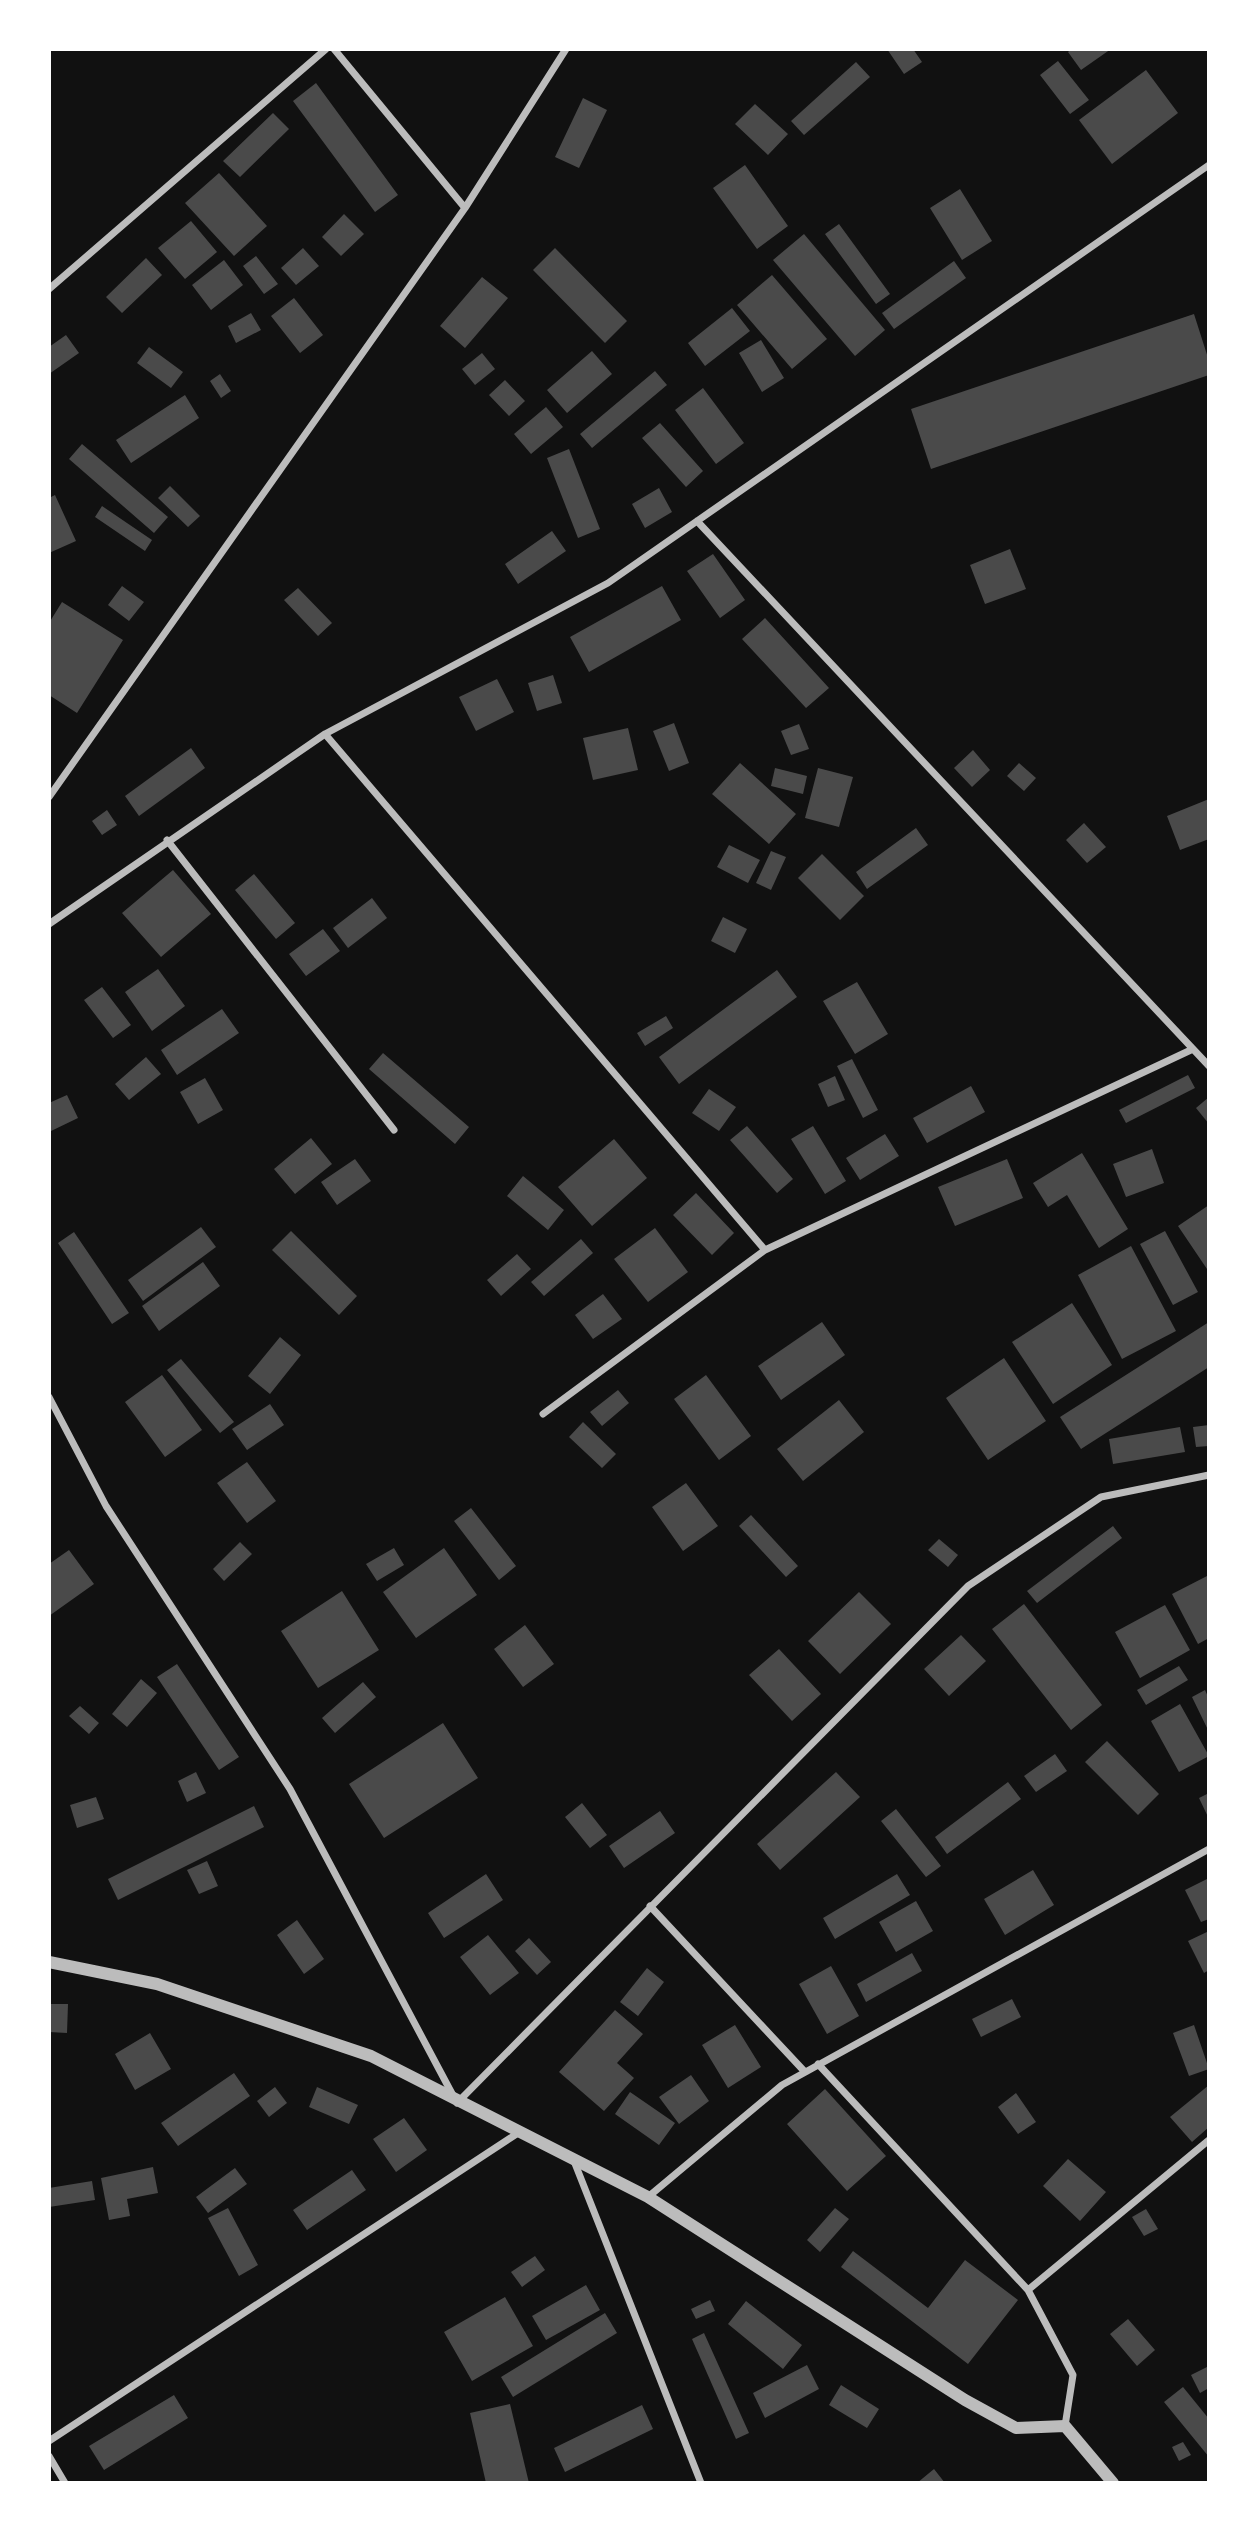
<svg xmlns="http://www.w3.org/2000/svg" width="1258" height="2532" font-family="'IBM Plex Sans',sans-serif">
  <style>
    .building { fill: #4a4a4a }
    .lines { fill: none; stroke-linecap: round; stroke-linejoin: round }
    .minor { stroke: #bcbcbc; stroke-width: 7 }
    .tertiary { stroke: #bcbcbc; stroke-width: 12 }
  </style>
  <rect width="100%" height="100%" fill="#111"/>
  <path class="building" d="M887,49h26l9,13 -18,12z
    M1071,49h40l-30,21 -13,-18z
    M1058,61l31,39 -19,14 -30,-39z
    M856,62l14,15 -66,58 -13,-14z
    M1146,70l32,43 -66,51 -33,-44z
    M316,83l82,112 -23,17 -82,-111z
    M583,98l24,12 -28,58 -24,-11z
    M755,104l33,30 -20,21 -33,-31z
    M273,113l16,16 -49,48 -17,-16z
    M745,165l43,61 -31,23 -44,-61z
    M219,173l48,53 -33,30 -49,-53z
    M960,189l32,52 -30,19 -32,-52z
    M344,214l20,20 -23,22 -19,-19z
    M191,221l26,31 -32,27 -27,-31z
    M839,224l51,70 -14,10 -51,-70z
    M804,234l81,96 -30,26 -82,-96z
    M303,248l16,18 -23,19 -15,-17z
    M555,248l72,73 -22,22 -72,-73z
    M256,256l22,28 -14,10 -21,-28z
    M146,258l16,17 -40,38 -16,-16z
    M224,260l19,25 -32,25 -19,-25z
    M954,261l12,17 -72,51 -12,-16z
    M772,275l55,64 -35,30 -55,-64z
    M482,277l26,21 -43,50 -25,-22z
    M294,298l29,37 -23,18 -29,-37z
    M732,308l18,23 -45,35 -17,-23z
    M251,313l10,17 -25,13 -8,-17z
    M1194,314l15,47v14l-278,94 -20,-60z
    M66,335l13,18 -30,21v-27z
    M761,340l23,38 -22,14 -23,-39z
    M149,347l34,25 -12,16 -34,-25z
    M592,351l20,23 -45,39 -20,-23z
    M482,353l13,16 -20,16 -13,-16z
    M655,371l12,14 -75,63 -12,-14z
    M220,374l11,17 -10,7 -11,-17z
    M505,380l20,21 -16,15 -20,-21z
    M703,388l41,55 -28,21 -41,-54z
    M185,395l14,23 -68,45 -15,-23z
    M546,407l17,20 -32,27 -17,-20z
    M660,423l43,48 -17,16 -44,-49z
    M82,444l86,73 -14,16 -85,-74z
    M569,449l31,80 -22,9 -31,-80z
    M170,486l30,30 -12,11 -30,-29z
    M659,488l13,24 -27,16 -13,-24z
    M55,495l21,46 -27,12v-55z
    M102,506l50,34 -7,11 -50,-34z
    M552,531l14,20 -48,33 -13,-20z
    M1010,549l16,40 -41,15 -15,-39z
    M713,554l32,46 -25,18 -33,-47z
    M122,586l22,16 -15,19 -21,-16z
    M662,586l19,34 -92,52 -19,-35z
    M298,588l34,35 -14,13 -34,-36z
    M62,602l61,38 -46,73 -28,-18v-72z
    M765,618l64,70 -23,20 -64,-69z
    M553,675l9,28 -25,8 -9,-28z
    M497,679l17,33 -38,19 -17,-34z
    M674,723l15,40 -20,8 -16,-40z
    M799,724l10,25 -18,6 -10,-24z
    M628,728l10,42 -45,10 -10,-42z
    M191,748l14,20 -66,48 -14,-20z
    M973,750l17,20 -18,17 -18,-19z
    M740,763l56,51 -27,30 -57,-50z
    M1019,763l17,15 -12,13 -17,-15z
    M775,768l32,8 -4,18 -32,-8z
    M818,768l35,9 -14,50 -34,-9z
    M1209,799v40l-29,11 -13,-34z
    M107,810l10,15 -15,10 -10,-14z
    M1084,823l22,24 -19,16 -21,-23z
    M916,828l12,17 -61,44 -11,-17z
    M729,845l31,15 -12,23 -31,-16z
    M771,851l15,6 -15,33 -15,-7z
    M822,854l42,42 -24,24 -42,-42z
    M173,870l38,44 -50,43 -39,-44z
    M254,874l41,49 -19,16 -41,-49z
    M372,898l15,20 -39,30 -15,-20z
    M723,917l24,12 -12,24 -24,-12z
    M323,929l17,22 -34,25 -17,-22z
    M158,969l27,37 -33,25 -27,-39z
    M777,970l20,27 -118,87 -20,-27z
    M857,982l31,52 -33,20 -32,-53z
    M102,987l29,38 -18,13 -29,-38z
    M222,1009l17,24 -62,42 -16,-25z
    M666,1016l7,12 -28,18 -8,-13z
    M383,1053l86,74 -14,17 -86,-75z
    M146,1057l15,17 -32,26 -14,-16z
    M852,1059l26,51 -15,8 -26,-52z
    M1188,1075l7,13 -69,35 -7,-13z
    M835,1076l10,24 -17,7 -10,-23z
    M205,1078l18,32 -25,14 -18,-32z
    M971,1086l14,26 -58,31 -14,-25z
    M709,1089l27,18 -17,24 -27,-18z
    M67,1095l11,23 -29,14v-29z
    M1209,1097v27l-13,-16z
    M747,1126l46,53 -16,14 -47,-53z
    M813,1126l33,55 -21,13 -34,-55z
    M885,1134l14,22 -39,24 -14,-22z
    M311,1138l21,26 -37,30 -21,-25z
    M614,1139l33,39 -55,48 -34,-39z
    M1152,1149l12,34 -38,14 -13,-33z
    M1082,1153l46,76 -29,19 -32,-53 -19,12 -15,-24z
    M355,1159l16,22 -34,24 -16,-23z
    M1007,1159l16,39 -68,28 -17,-39z
    M523,1176l41,34 -16,20 -41,-34z
    M696,1193l38,40 -22,22 -39,-40z
    M1209,1205v67l-31,-46z
    M201,1227l15,20 -73,54 -15,-21z
    M655,1228l33,44 -40,30 -34,-43z
    M291,1231l66,65 -18,19 -67,-65z
    M1165,1231l33,61 -25,13 -33,-61z
    M74,1232l55,81 -17,11 -54,-81z
    M581,1239l12,14 -49,43 -13,-14z
    M1131,1246l45,85 -54,28 -44,-84z
    M517,1254l14,15 -30,27 -14,-16z
    M203,1262l17,24 -61,45 -17,-25z
    M603,1294l19,25 -29,20 -18,-24z
    M1072,1303l40,62 -59,39 -41,-62z
    M822,1322l23,33 -64,45 -23,-34z
    M1209,1322v45l-128,82 -21,-32z
    M280,1337l21,18 -31,39 -22,-18z
    M1004,1358l42,63 -58,39 -42,-62z
    M181,1359l53,63 -14,11 -53,-63z
    M162,1375l40,55 -37,27 -40,-55z
    M706,1375l45,61 -32,24 -45,-61z
    M618,1390l11,13 -27,23 -12,-14z
    M839,1400l25,32 -61,49 -26,-32z
    M270,1404l14,21 -37,25 -15,-21z
    M583,1422l33,32 -14,14 -33,-31z
    M1209,1425v21l-13,1 -3,-20z
    M1180,1427l5,25 -72,12 -4,-25z
    M247,1462l29,39 -29,22 -30,-40z
    M686,1483l32,43 -35,25 -31,-44z
    M471,1508l45,58 -17,14 -45,-59z
    M751,1515l47,51 -12,11 -47,-51z
    M1113,1526l9,12 -85,65 -10,-12z
    M939,1539l19,16 -10,12 -20,-17z
    M240,1542l12,12 -28,27 -11,-12z
    M394,1548l10,17 -27,16 -11,-17z
    M444,1548l33,47 -61,43 -33,-46z
    M69,1550l25,34 -45,32v-52z
    M1209,1575v63l-11,6 -26,-50z
    M342,1591l37,59 -61,38 -37,-57z
    M859,1592l32,32 -51,50 -32,-33z
    M1024,1604l78,101 -31,25 -79,-101z
    M1165,1605l25,45 -50,28 -25,-46z
    M525,1625l29,39 -31,23 -29,-38z
    M961,1635l25,26 -37,35 -25,-27z
    M779,1649l42,45 -29,27 -43,-46z
    M177,1664l62,93 -20,13 -62,-93z
    M1179,1666l9,14 -42,25 -9,-15z
    M141,1679l16,14 -30,34 -15,-13z
    M363,1682l13,15 -41,36 -13,-15z
    M1205,1690l4,9v33l-17,-35z
    M1180,1704l29,52 -30,16 -28,-51z
    M80,1706l19,17 -10,11 -20,-18z
    M443,1723l35,55 -94,60 -35,-54z
    M1107,1741l52,53 -21,21 -53,-53z
    M1055,1754l12,17 -31,21 -12,-16z
    M196,1772l10,21 -19,9 -9,-21z
    M836,1772l24,25 -80,73 -23,-26z
    M1008,1782l13,17 -74,55 -12,-17z
    M1209,1793v26l-10,-21z
    M96,1797l8,22 -27,9 -7,-23z
    M582,1803l25,32 -17,13 -25,-31z
    M254,1806l10,21 -146,73 -10,-21z
    M896,1809l45,57 -15,11 -45,-56z
    M660,1811l15,22 -51,35 -15,-22z
    M207,1861l11,25 -19,8 -12,-24z
    M1033,1870l21,35 -49,30 -21,-36z
    M486,1874l17,26 -59,38 -16,-25z
    M897,1874l13,21 -75,44 -12,-21z
    M1209,1878v41l-8,3 -16,-32z
    M916,1901l17,30 -37,21 -17,-30z
    M297,1920l27,39 -20,15 -27,-39z
    M1209,1931v39l-5,3 -16,-32z
    M488,1935l31,38 -29,22 -30,-38z
    M529,1938l22,24 -14,13 -22,-24z
    M912,1953l10,18 -56,31 -9,-18z
    M831,1966l28,50 -32,18 -28,-50z
    M647,1968l17,14 -26,34 -18,-14z
    M1012,1999l9,18 -40,20 -9,-18z
    M49,2004h19l-1,29 -18,-1z
    M615,2010l28,24 -26,29 17,15 -30,33 -45,-39z
    M735,2025l26,42 -33,21 -26,-43z
    M1194,2025l15,44 -20,7 -16,-43z
    M150,2033l21,36 -36,21 -20,-36z
    M234,2073l16,23 -72,50 -17,-23z
    M691,2075l18,26 -30,23 -20,-27z
    M1209,2085v42l-17,15 -22,-25z
    M275,2087l12,16 -18,14 -12,-16z
    M317,2087l41,18 -9,19 -40,-17z
    M825,2089l61,67 -39,35 -60,-67z
    M630,2092l45,31 -16,22 -44,-31z
    M1016,2093l20,29 -18,12 -20,-27z
    M404,2118l23,32 -31,22 -23,-33z
    M1068,2159l38,33 -26,29 -37,-35z
    M153,2167l5,26 -31,6 3,17 -21,4 -8,-42z
    M235,2168l12,16 -39,29 -12,-16z
    M352,2170l14,20 -59,40 -14,-20z
    M92,2181l3,19 -46,7v-19z
    M228,2208l30,57 -19,11 -31,-58z
    M835,2208l14,11 -29,33 -13,-12z
    M1146,2209l12,20 -14,7 -12,-19z
    M853,2251l75,57 37,-48 53,40 -50,64 -127,-97z
    M535,2256l10,14 -23,17 -11,-15z
    M586,2285l14,25 -54,30 -14,-24z
    M505,2297l28,49 -61,35 -28,-49z
    M710,2300l5,11 -19,8 -5,-10z
    M746,2301l56,44 -19,24 -55,-45z
    M605,2313l12,20 -104,64 -12,-20z
    M1128,2319l27,31 -18,16 -27,-32z
    M704,2333l45,100 -13,6 -44,-100z
    M807,2365l12,24 -54,29 -12,-25z
    M1209,2366v22l-9,5 -9,-18z
    M841,2385l38,24 -12,19 -38,-23z
    M1183,2387l26,32v38l-45,-55z
    M174,2395l14,23 -84,52 -15,-24z
    M510,2404l19,79h-43l-16,-70z
    M642,2405l11,24 -88,43 -11,-24z
    M1183,2442l8,13 -12,6 -7,-14z
    M934,2469l11,14h-28z"/>
  <g class="lines">
    <path class="minor" d="M334,49l131,159
      M49,289l277,-240
      M697,521l512,545
      M325,734l440,516
      M49,797l416,-589 101,-159
      M167,840l227,290
      M49,924l276,-190 283,-151 601,-418
      M49,1397l57,109 184,283 167,314 511,-517 133,-89 108,-22
      M543,1414l222,-164 428,-201
      M650,1906l155,166
      M818,2064l210,226 45,85 -8,51
      M574,2161l127,322
      M648,2197l134,-112 427,-236
      M1028,2290l181,-150
      M49,2441l469,-308
      M49,2456l16,27"/>
    <path class="tertiary" d="M49,1962l108,22 214,72 277,141 317,203 51,28 49,-2 48,57"/>
  </g>
  <rect width="1258" height="2532" fill="none" stroke="#ffffff" stroke-width="102"/>
</svg>
